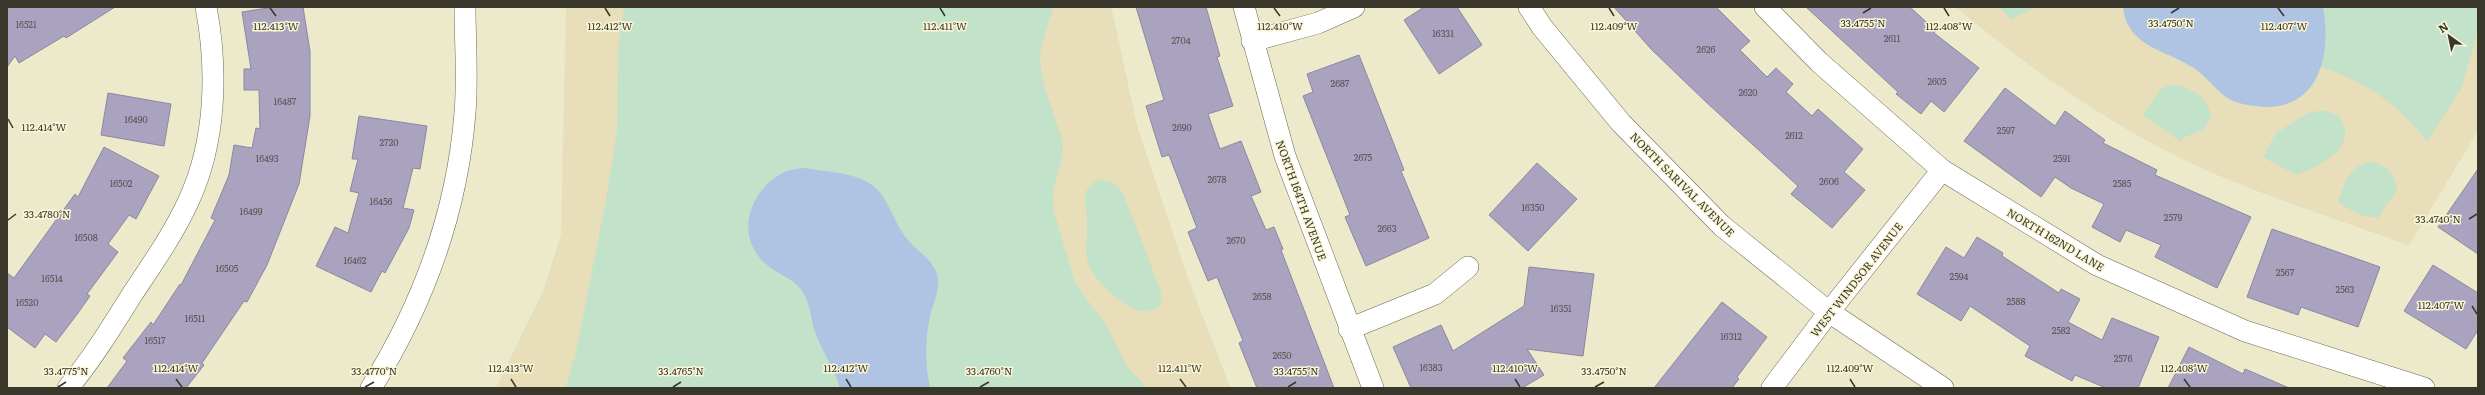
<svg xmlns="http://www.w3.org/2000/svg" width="2485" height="395" font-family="Literata,serif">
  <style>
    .green { fill: #c2e2c9 }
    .sand { fill: #e8deb9; fill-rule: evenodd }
    .water { fill: #afc3e2 }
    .building { fill: #a9a3bf; stroke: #8c87a1 }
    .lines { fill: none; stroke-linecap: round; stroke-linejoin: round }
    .minor-casing { stroke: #6f6a50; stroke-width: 22 }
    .minor { stroke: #fff; stroke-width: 21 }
    .ticks { fill: none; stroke: #39372c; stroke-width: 1.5 }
    .labels { text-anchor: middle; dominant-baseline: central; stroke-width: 3; stroke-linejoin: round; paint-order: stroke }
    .number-label { font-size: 9px; fill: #555251 }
    .street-label { font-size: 11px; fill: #39372c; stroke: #fbf6d8 }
    .ticks-label { font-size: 10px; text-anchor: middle; fill: #39372c; stroke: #fbf6d8; stroke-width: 3; stroke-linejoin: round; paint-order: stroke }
  </style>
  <rect width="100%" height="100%" fill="#ede9cb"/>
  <path class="green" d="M573,7h538l26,120 50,149 43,112h-734l47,-96 18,-56 8,-103z
    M1956,7h522v123l-69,115c-64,-23 -129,-44 -191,-70 -94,-40 -184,-103 -262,-168z"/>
  <path class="sand" d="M566,7h58l-6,40 -1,84 -12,74 -29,146 -10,37h-70l47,-96 18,-56z
    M1053,7h58l26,120 50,149 43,112h-83l-21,-23 -19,-39 -28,-37 -5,-10 -20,-67 -1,-21 9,-36 1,-13 -19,-57 -4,-24 1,-12zM1099,180l13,2 11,11 37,96 2,12c-15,31 -64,-15 -72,-33 -7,-16 -2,-32 -3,-49 0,-19 -9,-28 12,-39z
    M1956,7h43l12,12 25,-12h87l3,17 32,25 37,20 29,26 16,8 25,4 30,-6 18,-15 7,-19c42,12 82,39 107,75l35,-55 16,-58v101l-69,115c-64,-23 -129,-44 -191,-70 -94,-40 -184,-103 -262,-168zM2168,85c18,-2 41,12 43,32l-8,13 -16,6 -7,5 -37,-26 17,-25zM2323,110l16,6c23,30 -22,52 -43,59l-33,-18 13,-24 32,-20zM2368,162c15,1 24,8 29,23 -1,15 -15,20 -18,33l-18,-3 -23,-12c5,-17 11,-37 30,-41z"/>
  <path class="water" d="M2123,7h200c8,43 -1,97 -53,100 -12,0 -28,-2 -39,-7 -14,-7 -23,-23 -37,-32 -29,-19 -66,-20 -71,-61z
    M805,168c20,4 46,4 64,15 20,12 24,40 39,57 11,13 29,22 30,40 1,13 -5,24 -8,36 -5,23 -5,49 0,72h-90c-6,-21 -19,-38 -26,-59 -3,-11 -4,-24 -10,-35 -8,-14 -20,-17 -33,-26 -26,-18 -29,-49 -12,-74 12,-17 25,-25 46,-26z"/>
  <path class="building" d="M7,7h108l-49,31 -2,-2 -45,27 -4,-7 -8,11z
    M274,7h29l7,44v65l-11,68 -32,81 -20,37 -3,-1 -42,62 2,2 -18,23h-79l20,-27 -4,-3 28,-36 2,3 27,-41 1,1 34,-65 -4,-2 18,-43 5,-30 18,3 4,-20 4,1 -1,-39h-15v-21h7l-9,-57z
    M1136,7h70l14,49 -3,1 16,49 -25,8 12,35 21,-8 20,51 -10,4 15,34 8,-3 9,22 -2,1 53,138h-77l-18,-45 4,-2 -26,-64 -9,4 -20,-49 9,-4 -28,-73 -7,2 -16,-51 18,-6z
    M1424,7h33l25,38 -43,29 -35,-54z
    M1614,7h102l34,34 -10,9 27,27 9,-9 17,16 -7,8 26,24 6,-7 45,40 -19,23 21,18 -33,38 -41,-34 7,-8 -93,-85 -54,-52z
    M1806,7h104l26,24 -2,2 45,35 -35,44 -13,-11 -10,13 -25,-20 2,-2z
    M1359,55l45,115 -3,1 28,67 -63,28 -21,-49 5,-2 -47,-119 10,-4 -6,-18z
    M2005,88l50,38 10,-15 40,29 -2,3 54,27 -2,5 96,42 -34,71 -62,-31 6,-12 -35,-15 -6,12 -28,-15 12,-23 -33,-16 -16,-11 -14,20 -77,-56z
    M108,93l63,11 -7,42 -63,-11z
    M359,116l68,10 -7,43 -7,-1 -10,40 11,2 -5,18 -24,45 -3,-2 -11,21 -55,-26 19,-39 13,6 11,-40 -9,-2 8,-32h-6z
    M104,147l55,29 -23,43 -7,-4 -21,29 10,8 -31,42 3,2 -12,17 -22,29 -11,-8 -10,14 -28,-21v-54l7,5 61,-84 3,3z
    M1537,163l40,36 -49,52 -39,-36z
    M2478,169v85l-40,-27z
    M2272,229l108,38 -22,60 -57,-20 -3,8 -51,-18z
    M1977,237l26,16 -1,3 57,37 2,-4 19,10 -12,23 34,18 10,-22 47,19 -21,51h-32l-31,-13 -3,6 -47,-25 5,-10 -60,-40 -9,15 -44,-27 29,-47 18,11z
    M2433,265l45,28v37l-12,19 -62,-38z
    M1529,267l65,7 -11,82 -56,-7 17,26 -22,13h-111l-18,-41 48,-22 12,26 71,-45z
    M1722,302l45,35 -30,40 2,2 -7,9h-78z
    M2189,347l54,27 2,-5 44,19h-121z"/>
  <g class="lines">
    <g class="minor-casing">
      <path id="minor" d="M1244,7l41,149 88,232
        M1529,7l13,20 79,96 101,103 107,86 114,76
        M1765,7l54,55 123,108 155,95 148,66 179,57
        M1252,41l66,-18 36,-16
        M1349,329l86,-35 33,-27
        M68,388c24,-29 45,-63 65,-95 20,-30 41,-60 56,-93 27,-59 29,-130 17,-193
        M371,388c53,-85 86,-175 94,-275 3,-35 0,-71 0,-106
        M1772,388l57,-76 113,-142"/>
    </g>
    <use href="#minor" class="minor"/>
  </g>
  <path class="ticks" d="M270,8l6,8M605,8l5,8M940,8l5,8M1274,8l6,8M1609,8l5,8M1944,8l5,8M2278,8l6,8M1863,13l8,-5M2171,13l8,-5M8,119l5,9M2469,219l8,-5M8,220l8,-6M2472,306l5,8M176,379l6,8M511,379l5,8M846,379l5,8M1180,379l6,8M1515,379l5,8M1850,379l5,8M2184,379l6,8M58,387l8,-5M365,387l9,-5M673,387l8,-5M980,387l9,-5M1288,387l8,-5M1595,387l9,-5"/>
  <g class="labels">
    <g class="number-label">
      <text x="26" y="24">16521</text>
      <text x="1443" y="33">16331</text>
      <text x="1892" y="38">2611</text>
      <text x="1181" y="40">2704</text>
      <text x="1706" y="49">2626</text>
      <text x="1937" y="81">2605</text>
      <text x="1340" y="83">2687</text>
      <text x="1748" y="92">2620</text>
      <text x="285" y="101">16487</text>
      <text x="136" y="119">16490</text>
      <text x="1182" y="127">2690</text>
      <text x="2006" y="130">2597</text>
      <text x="1794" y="135">2612</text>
      <text x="389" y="142">2720</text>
      <text x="1363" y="157">2675</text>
      <text x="267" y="158">16493</text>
      <text x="2062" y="158">2591</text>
      <text x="1217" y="179">2678</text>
      <text x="1829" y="181">2606</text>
      <text x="121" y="183">16502</text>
      <text x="2122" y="183">2585</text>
      <text x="381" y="201">16456</text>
      <text x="1533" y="207">16350</text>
      <text x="251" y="211">16499</text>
      <text x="2173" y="217">2579</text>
      <text x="1387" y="228">2663</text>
      <text x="86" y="237">16508</text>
      <text x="1236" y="240">2670</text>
      <text x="355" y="260">16462</text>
      <text x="227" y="268">16505</text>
      <text x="2285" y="272">2567</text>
      <text x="1959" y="276">2594</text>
      <text x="52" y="278">16514</text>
      <text x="2345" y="289">2563</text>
      <text x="1262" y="296">2658</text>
      <text x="2016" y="301">2588</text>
      <text x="27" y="302">16520</text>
      <text x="1561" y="308">16351</text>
      <text x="195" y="318">16511</text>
      <text x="2061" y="330">2582</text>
      <text x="1731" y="336">16312</text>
      <text x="155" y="340">16517</text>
      <text x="1282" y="355">2650</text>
      <text x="2123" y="358">2576</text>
      <text x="1431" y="367">16383</text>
    </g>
    <g class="street-label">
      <text transform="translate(1683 184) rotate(45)">NORTH SARIVAL AVENUE</text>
      <text transform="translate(1302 200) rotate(70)">NORTH 164TH AVENUE</text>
      <text transform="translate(2056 239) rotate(31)">NORTH 162ND LANE</text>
      <text transform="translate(1856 279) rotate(-52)">WEST WINDSOR AVENUE</text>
    </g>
  </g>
  <g class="ticks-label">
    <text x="1863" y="27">33.4755°N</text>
    <text x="2171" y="27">33.4750°N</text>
    <text x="1280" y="30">112.410°W</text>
    <text x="1614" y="30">112.409°W</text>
    <text x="1949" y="30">112.408°W</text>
    <text x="276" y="30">112.413°W</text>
    <text x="610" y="30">112.412°W</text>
    <text x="945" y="30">112.411°W</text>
    <text x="2284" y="30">112.407°W</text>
    <text x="44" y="131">112.414°W</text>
    <text x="47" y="218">33.4780°N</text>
    <text x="2438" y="223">33.4740°N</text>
    <text x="2441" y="309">112.407°W</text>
    <text x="176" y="372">112.414°W</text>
    <text x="511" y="372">112.413°W</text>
    <text x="846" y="372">112.412°W</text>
    <text x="1180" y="372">112.411°W</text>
    <text x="1515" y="372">112.410°W</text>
    <text x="1850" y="372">112.409°W</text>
    <text x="2184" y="372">112.408°W</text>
    <text x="66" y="375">33.4775°N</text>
    <text x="374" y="375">33.4770°N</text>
    <text x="681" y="375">33.4765°N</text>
    <text x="989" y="375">33.4760°N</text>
    <text x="1296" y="375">33.4755°N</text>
    <text x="1604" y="375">33.4750°N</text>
  </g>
  <rect width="2485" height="395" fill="none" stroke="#39372c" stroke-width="16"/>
  <g transform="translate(2449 36) rotate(327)" stroke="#fbf6d8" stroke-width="3" paint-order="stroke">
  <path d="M0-3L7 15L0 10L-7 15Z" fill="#39372c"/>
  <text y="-6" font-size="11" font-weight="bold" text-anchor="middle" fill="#39372c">N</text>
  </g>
</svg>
